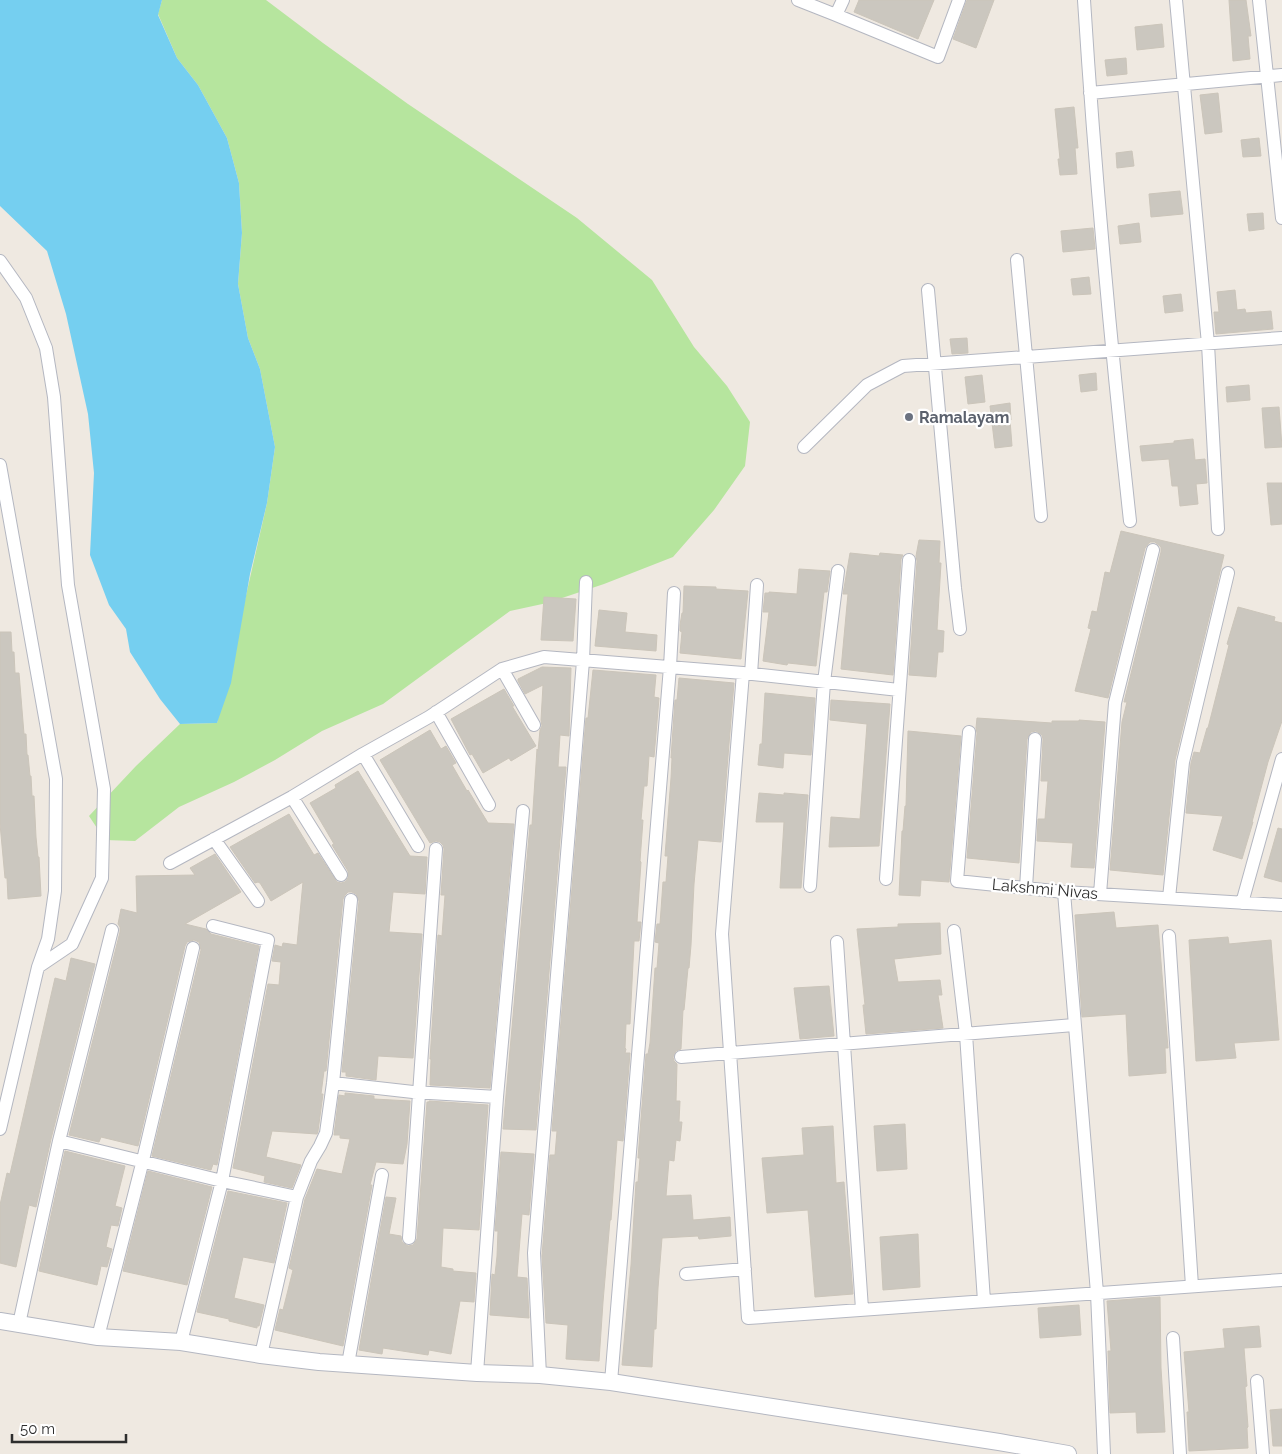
<svg xmlns="http://www.w3.org/2000/svg" width="1282" height="1454" font-family="Raleway,sans-serif">
  <style>
    .green { fill: #b6e59e }
    .water { fill: #75cff0 }
    .building { fill: #cbc7bf; stroke: #cbc5ba }
    .lines { fill: none; stroke-linecap: round; stroke-linejoin: round }
    .minor-casing { stroke: #b4b7c1; stroke-width: 14 }
    .tertiary-casing { stroke: #b4b7c1; stroke-width: 18 }
    .minor { stroke: #fff; stroke-width: 12 }
    .tertiary { stroke: #fff; stroke-width: 16 }
    .worship-dot { fill: #6b7280; stroke: #fff; stroke-width: 2 }
    .labels { text-anchor: middle; dominant-baseline: central; stroke-width: 4.5; stroke-linejoin: round; paint-order: stroke }
    .worship-label { font-size: 16px; font-weight: bold; fill: #5b616d; stroke: #fff; text-anchor: start }
    .street-label { font-size: 16px; fill: #2e2e2e; stroke: #fff }
  </style>
  <rect width="100%" height="100%" fill="#efe9e1"/>
  <path class="green" d="M162,0h104l57,43 85,61 169,114 75,62 42,67 33,39 23,36 -5,44 -31,44 -41,47 -69,27 -57,19 -37,8 -127,93 -61,27 -47,29 -41,22 -55,25 -44,34 -30,-1 -16,-24 47,-50 44,-42 37,-1 50,-220 8,-56 -15,-78 -12,-31 -10,-54 4,-51 -3,-50 -12,-45 -29,-53 -21,-27 -19,-44z"/>
  <path class="water" d="M0,0h162l-4,15 19,43 21,27 29,53 12,45 3,50 -4,51 10,54 12,31 15,78 -8,56 -17,71 -19,109 -14,40 -37,1 -20,-25 -30,-47 -4,-23 -17,-24 -19,-50 4,-82 -6,-59 -22,-100 -19,-63 -47,-45z"/>
  <path class="building" d="M859,0h75l-16,39 -64,-27z
    M967,0h27l-18,48 -23,-9z
    M1229,0h17l5,36h-3l2,23 -17,2z
    M1162,24l2,23 -27,3 -2,-23z
    M1126,58l1,16 -20,2 -2,-16z
    M1218,93l4,39 -17,2 -5,-39z
    M1074,107l4,41h-3l2,26 -17,1 -2,-16h2l-5,-50z
    M1259,138l2,18 -18,1 -2,-17z
    M1132,151l2,15 -17,2 -1,-15z
    M1180,191l3,23 -32,3 -2,-23z
    M1263,213l1,16 -15,2 -2,-17z
    M1139,223l2,19 -21,2 -2,-18z
    M1093,228l2,21 -32,3 -2,-21z
    M1089,277l2,17 -18,1 -2,-16z
    M1235,290l2,20 8,-1 1,4 25,-2 2,18 -57,5 -2,-22h5l-2,-20z
    M1181,294l2,17 -18,2 -2,-17z
    M967,338l1,15 -16,1 -2,-15z
    M1096,373l1,17 -16,2 -2,-17z
    M982,375l3,27 -17,2 -3,-27z
    M1249,385l1,15 -23,2 -1,-15z
    M1010,403l1,17h-1l2,26 -17,2 -5,-42z
    M1279,407l3,40 -17,1 -3,-40z
    M1193,439l2,21 10,-1 2,24 -11,1 2,20 -18,2 -2,-20h-6l-3,-27 -27,2 -2,-15 34,-3v-2z
    M1267,483h15v41l-11,1z
    M1121,531l103,24 -49,205 -12,115 -53,-5 12,-148 5,-20h-3l37,-150v-5l-6,-5h-5l-5,6 -37,150 -33,-7 16,-62 -3,-1 4,-17 5,1 8,-40 5,1z
    M919,540l21,1 -1,22h2l-4,67 7,1 -1,21h-5l-2,25 -27,-2 8,-114 -1,-5z
    M850,553l29,3 1,-3 23,2 -2,4 -8,116 -52,-6 7,-75h-5z
    M799,569l31,2 -3,21h-3l-8,74 -28,-3 -1,2 -24,-4 6,-49h-6l2,-19h4v-1l28,2z
    M684,586l32,1v2l32,2 -7,68 -61,-6 2,-21 -2,-1v-6l2,-12h1z
    M544,597l32,2 -3,42 -32,-1z
    M1238,607l37,10 -1,4 8,2v98l-14,41 -16,60h1l-11,37 -29,-9 10,-34 -37,-3 5,-50 3,-11 6,1 7,-25h1l21,-83 -2,-1z
    M599,610l28,3 -2,19 32,3 -1,16 -61,-5z
    M0,632h11l1,20h2l1,21h4l5,61h2l1,21h1l2,21h1l1,20h2l2,41 2,20h1l2,39 -33,3 -1,-21h-2l-5,-54z
    M542,667l29,1 -2,68 -9,-1 -2,32h8l-30,363 -33,-1 27,-304h2l5,-76 1,2 2,-21 2,-4 -1,-6 2,-35 -18,9 -7,-13v-2z
    M593,670l63,5 -2,22 5,1 -5,59 -5,-1 -2,30h-3l-3,34h2l-3,41 1,1 -4,60h4l-2,19h-5v1l-4,82h-4l-1,24 1,1 -1,4h5l-7,88 -6,-1 -6,80h-1l-7,82 -4,59 -33,-2 2,-34 -22,-2 -4,-67 8,-101h5l2,-24h-5l34,-413h2z
    M679,678l55,5 -13,159 -23,-2 -4,44 -3,61 -2,23h-1l-4,42h-1l-2,39 -5,2 -3,6 1,4 3,3 -1,37h4l-1,21h3l-2,19 -4,-1 -2,21 -5,-1 -3,36 25,-1 2,25 37,-3 1,19 -32,3 -1,-3 -36,2 -4,50 -2,41h-2l-2,38 -30,-2 9,-100 5,-83h2l2,-24h-2l8,-104h2l2,-11 5,-75h2l2,-25 -4,-1 2,-18h3l3,-42h3l2,-26h-3l6,-78 1,-20h-1l4,-58h2z
    M504,689l10,17h-2l24,40 -25,15 -2,-3 -26,15 -11,-19 -2,1 -19,-36z
    M765,693l50,5 -4,57 -27,-2 -1,15 -25,-3 2,-21h2z
    M831,700l59,4 -11,142 -50,1 2,-30 29,2 7,-95 -37,-4z
    M977,718l75,5v-2h27v-1l26,2 -11,146 -23,-1 2,-24 -36,-2 1,-22h7l3,-38h-7l2,-42 -1,-4 -6,-4 -5,1 -4,7 -8,124 -52,-5 10,-125 -1,-5z
    M430,730l11,19 5,-3 10,17 -4,2 15,26 1,-1 20,33 26,1 -24,264 -60,-3 1,-26h-1l8,-124 4,1 3,-41h-4l3,-46 -1,-4 -3,-3 -4,-1 -6,2 -50,-83z
    M908,731l53,5 -12,146 -28,-2 -1,16 -21,-1 3,-64h1l2,-25h1z
    M358,771l52,85 17,1 -2,37 -32,-2 -4,40 33,2 -9,124 -35,-2 -2,24 -30,-4v-4h-4l17,-171 -3,-7 -4,-2h-4l-3,3 -2,4 -17,172h-2l-3,23h2l-5,37 -1,3 -45,-3 -6,26 35,8 -9,23 -28,-6 1,-6 -32,-8 35,-184 11,1 2,-23 -9,-1 3,-16 7,2 1,-4 14,2 6,-63 -32,19 -11,-18 -2,-1 -3,1 -25,-36 59,-33 25,41 4,-2 19,29 4,1 4,-1 3,-4v-7l-16,-26 2,-1 -24,-41 26,-15 -1,-3z
    M759,793l25,2v-2l24,2 -7,93h-21l4,-66h-28z
    M1278,828l4,1v53l-18,-5z
    M215,854l26,38 -56,32 21,5 5,5 48,12 -42,219 -4,-1 -2,6 -59,-14 49,-206 -2,-8 -5,-2 -7,2 -2,4 -47,200 -37,-9 -2,5 -30,-7 51,-203v-5l-2,-3 3,-15 16,4 -1,-37 59,-1 -5,-7z
    M1114,912l2,16 42,-3 10,123h-3l1,25 -37,3 -3,-62 -44,3 -7,-102z
    M940,923l1,31 -47,5 4,23 42,-2 2,15h-4l5,33 -77,6 -3,-29h2l-8,-76 41,-2v-3z
    M1228,937l1,7 42,-4 8,100 -45,3 2,15 -40,3 -7,-121z
    M71,958l24,6 -44,175 -15,68 -7,-2 -13,62 -16,-4v-58l7,-32 3,1 45,-196 11,3z
    M829,986l5,50 -34,3 -6,-51z
    M345,1093l29,3v3l36,2 -3,43 -4,20 -27,-2 -6,23h2l-29,161 -68,-16 5,-21 3,1 10,-40 -4,-2 16,-69 12,-30 25,5 8,-35 -10,-1v-3h-6l5,-40 6,1z
    M429,1101l59,4 -9,125 -36,-2 -2,39 12,2v2l23,2 -2,29 -14,-1 -9,53 -22,-4 -1,5 -45,-7 -1,6 -23,-4 27,-153 10,1 -7,36 12,2 1,6 6,4 5,-1 4,-6 10,-137h2z
    M905,1124l2,45 -30,2 -3,-45z
    M833,1126l3,57 8,-1 9,112 -38,3 -7,-87 -41,3 -5,-55 42,-3 -2,-27z
    M65,1151l60,15 -10,40 7,2 -4,18 -7,-1 -5,22 6,2 -5,18 -6,-1 -4,19 -58,-14z
    M501,1152l33,2 -5,61 -7,-1 -5,63 10,1 2,40 -39,-3 2,-41 3,1 2,-19 1,-25h-3z
    M148,1171l64,16 -25,98 -64,-14z
    M228,1191l59,12 -13,60 -31,-6 -9,41 30,7 -5,21h-2v2l-28,-7v-2l-32,-7z
    M918,1234l2,53 -37,3 -3,-53z
    M1160,1297l1,71 4,64 -28,1 -1,-21 -26,1 -2,-62h3l-4,-50z
    M1079,1305l2,30 -41,3 -2,-30z
    M1259,1326l2,21 -17,1 3,38 -2,1 3,40 -1,1 1,20 -59,3 -2,-39h2l-5,-60 41,-4 -2,-19z
    M1282,1409v37h-9l-3,-36z"/>
  <g class="lines">
    <g class="minor-casing">
      <path id="minor" d="M798,0l38,15 7,-15
        M1084,0c11,174 27,348 46,521
        M1176,0l32,344 10,185
        M1259,0l23,218
        M836,15l102,42 21,-57
        M1090,93l192,-18
        M1017,260l24,256
        M0,261l26,37 20,50 8,49 14,188 36,204 -2,89 -30,66 -34,23
        M928,290l27,298 5,41
        M804,447l63,-62 36,-19 379,-28
        M0,465l56,314 -1,112 -7,48 -10,28 -38,162
        M502,669l32,56
        M743,673l-21,261 26,384 534,-38
        M751,674l6,-89
        M436,712l53,93
        M969,732l-12,149 107,11 218,13
        M363,754l55,92
        M292,797l49,78
        M214,839l44,62
        M170,863l122,-66 71,-43 66,-37 73,-48 42,-12 199,16 156,17
        M886,879l23,-319
        M810,886l14,-204 14,-111
        M1026,888l9,-149
        M1064,892l33,401 7,161
        M1100,894l15,-191 38,-153
        M1169,898l14,-136 45,-189
        M1242,903l40,-144
        M954,931l12,103 18,267
        M1169,936l23,350
        M837,942l25,367
        M681,1057l393,-32
        M333,1083l80,9 84,5
        M59,1141l163,40 75,16
        M409,1238l27,-389
        M686,1274l59,-5
        M19,1324l40,-183 53,-211
        M98,1337l45,-177 50,-212
        M1173,1338l7,116
        M181,1342l41,-161 46,-241 -55,-14
        M261,1355l36,-158 14,-36 9,-15 6,-13 7,-50 18,-183
        M348,1364l34,-189
        M477,1373l20,-276 26,-286
        M540,1375l-6,-122 49,-592 3,-79
        M1257,1381l6,73
        M611,1382l59,-715 4,-74"/>
    </g>
    <g class="tertiary-casing">
      <path id="tertiary" d="M0,1321l98,16 83,5 80,13 58,7 158,11 63,2 71,7 388,60 69,12"/>
    </g>
    <use href="#minor" class="minor"/>
    <use href="#tertiary" class="tertiary"/>
  </g>
  <circle class="worship-dot" cx="909" cy="417" r="5"/>
  <g class="labels">
    <g class="worship-label">
      <text x="919" y="417">Ramalayam</text>
    </g>
    <g class="street-label">
      <text transform="translate(1045 889) rotate(5)">Lakshmi Nivas</text>
    </g>
  </g>
  <path d="M12 1434v8h114v-8" fill="none" stroke="#2e2e2e" stroke-width="2.5"/>
  <text x="20" y="1434" font-size="15" fill="#2e2e2e" stroke="#ffffff" stroke-width="4" paint-order="stroke">50 m</text>
</svg>
